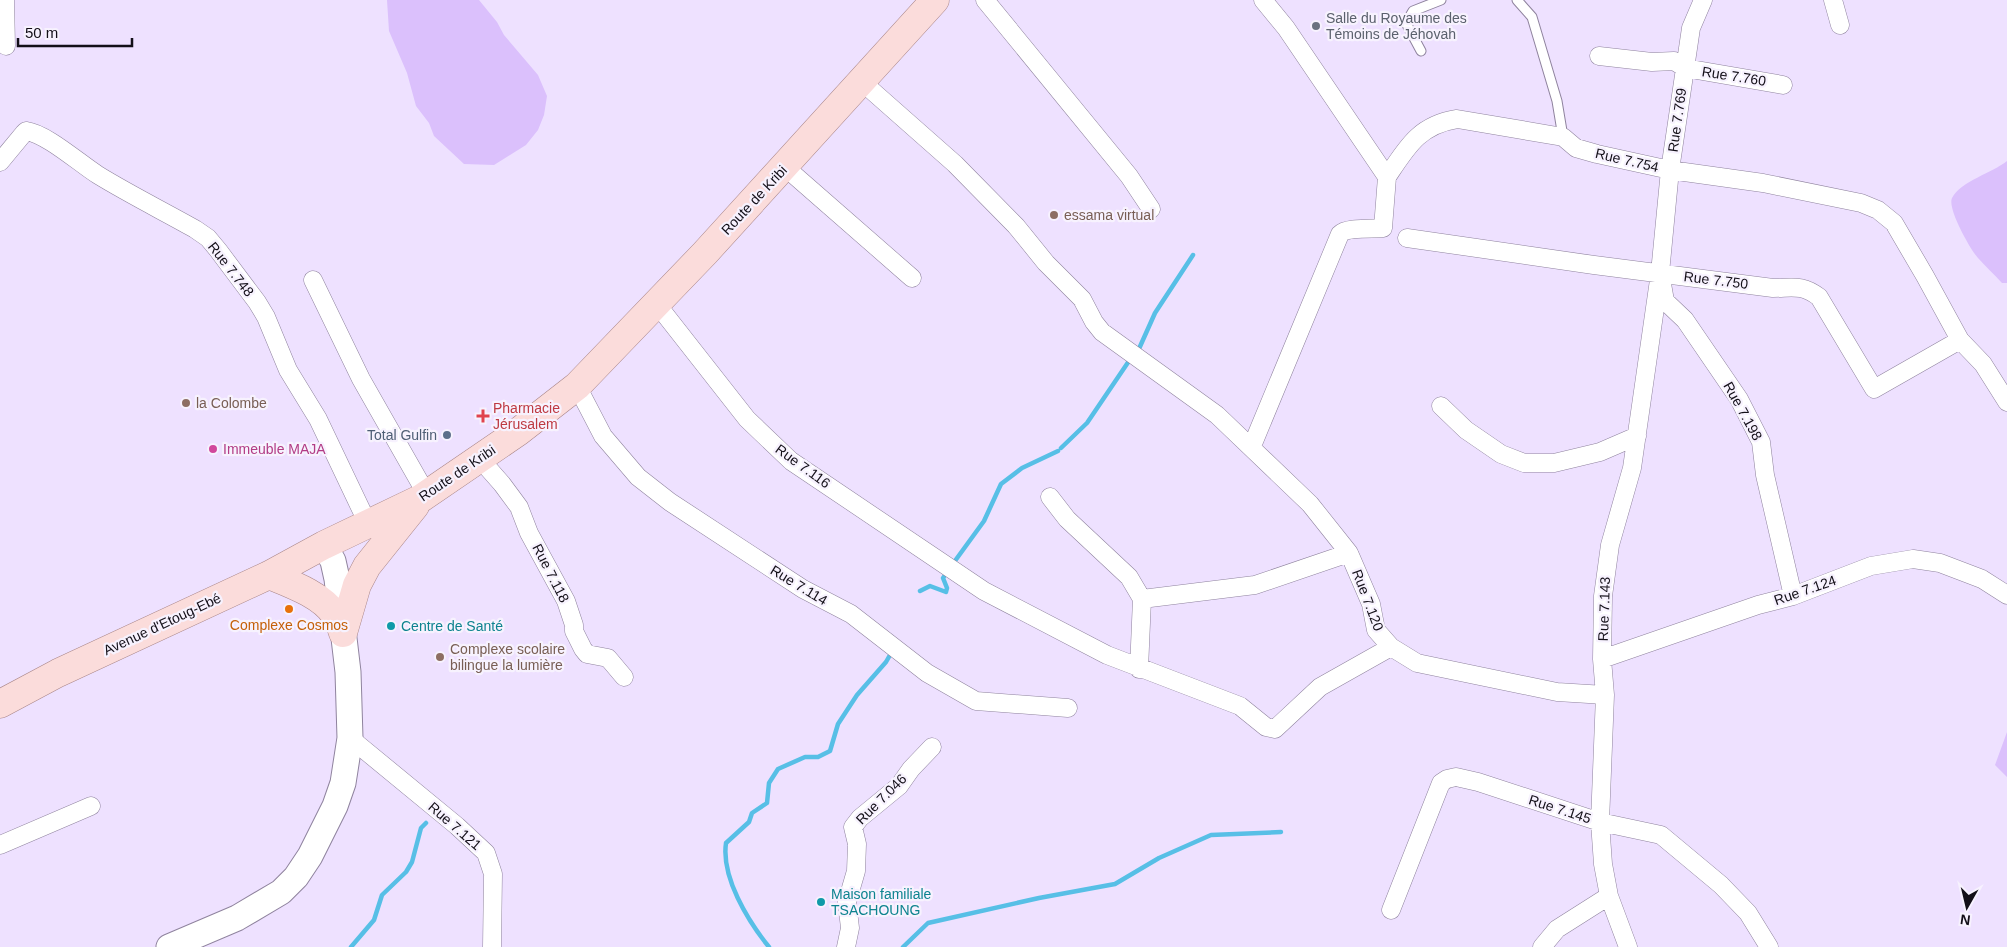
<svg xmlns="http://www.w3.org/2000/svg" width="2007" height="947" font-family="Helvetica,sans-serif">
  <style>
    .green { fill: #dbc0fc }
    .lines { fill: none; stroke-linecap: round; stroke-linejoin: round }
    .stream { stroke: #57bfe6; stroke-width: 4.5 }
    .service-casing { stroke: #8f839e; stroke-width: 11 }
    .minor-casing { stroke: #8f839e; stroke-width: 19 }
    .secondary-casing { stroke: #8f839e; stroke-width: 27 }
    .primary-casing { stroke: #a88587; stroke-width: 29 }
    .service { stroke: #fff; stroke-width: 9 }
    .minor { stroke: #fff; stroke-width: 18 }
    .secondary { stroke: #fff; stroke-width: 25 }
    .primary { stroke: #fbdcdb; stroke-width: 28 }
    .worship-dot { fill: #6b7280; stroke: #f7f2fe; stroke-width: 2 }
    .education-dot { fill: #8d6e63; stroke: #f7f2fe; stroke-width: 2 }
    .health-dot { fill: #e0444e; stroke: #f7f2fe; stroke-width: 2 }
    .service-dot { fill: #5c6f8a; stroke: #f7f2fe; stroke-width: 2 }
    .hotel-dot { fill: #d1479c; stroke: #f7f2fe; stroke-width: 2 }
    .food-dot { fill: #e8710a; stroke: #f7f2fe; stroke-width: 2 }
    .culture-dot { fill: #0f9aa8; stroke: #f7f2fe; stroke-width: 2 }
    .labels { text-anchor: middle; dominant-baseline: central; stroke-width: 4.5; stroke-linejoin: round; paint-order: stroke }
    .worship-label { font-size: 14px; fill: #5b616d; stroke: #f7f2fe; text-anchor: start }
    .street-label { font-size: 14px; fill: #130f18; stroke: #f7f2fe }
    .education-label { font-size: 14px; fill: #785e54; stroke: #f7f2fe; text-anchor: start }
    .health-label { font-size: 14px; fill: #be3a42; stroke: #f7f2fe; text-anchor: start }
    .service-label { font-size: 14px; fill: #4e5e75; stroke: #f7f2fe; text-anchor: end }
    .hotel-label { font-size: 14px; fill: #b23c85; stroke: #f7f2fe; text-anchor: start }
    .food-label { font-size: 14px; fill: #c56008; stroke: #f7f2fe }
    .culture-label { font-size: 14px; fill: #0d838f; stroke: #f7f2fe; text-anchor: start }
  </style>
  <rect width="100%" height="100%" fill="#eee1ff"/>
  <path class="green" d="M387,0h92l18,22 7,13 34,40 9,21 -3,19 -6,15 -12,15 -32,20 -30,-1 -30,-28 -5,-13 -13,-17 -9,-33 -18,-42z
    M2007,161v122h-5c-8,-9 -17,-17 -24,-25 -8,-9 -31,-50 -26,-60 9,-17 40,-25 55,-37z
    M2007,732v45l-12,-12z"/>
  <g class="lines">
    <path class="stream" d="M1138,351l17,-38 38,-58
      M1061,448l26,-25 44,-65
      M952,565l32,-44 17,-37 21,-16 36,-17
      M920,591l10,-5 16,6 1,-4 -4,-10 5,-7
      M351,947l23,-27 8,-25 24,-23 6,-10 9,-34 5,-5
      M769,947c-21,-26 -48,-70 -43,-104l23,-21 3,-9 15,-10 2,-20 9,-14 27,-12h13l12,-6 8,-27 19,-29 29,-33 4,-7v-6
      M903,947l25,-24 111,-25 76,-14 44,-26 52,-23 70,-3"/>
    <g class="service-casing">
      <path id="service" d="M1517,0l15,17 25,84 6,36
        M1421,51l-15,-28 7,-12 28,-11"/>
    </g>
    <g class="minor-casing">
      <path id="minor" d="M5,0l1,46
        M985,0l144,176 22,33
        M1263,0l23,28 101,149c20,-30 32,-52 70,-58l106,18 13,11 21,6 73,16 93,13 98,20 17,7 16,13 31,53 35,64 23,24 24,38
        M1833,0l7,25
        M1599,56l53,6 22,-1 11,7 98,17
        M861,81l94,83 61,62 30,37 36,36 12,23 8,10 115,83 93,89 39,49
        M0,162l24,-29 2,-2c21,3 53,32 72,44 31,19 65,36 97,54l13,9 10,12 39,52 9,15 22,53 30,49 50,105
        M785,167l127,111
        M1407,238l187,27 179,23c20,0 29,-4 46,9l55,92 86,-49
        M313,280l48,99 66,116
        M1662,284l3,17 20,19 54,79 22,43 4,33 28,121
        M656,303l91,116 44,42 193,130 123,64 133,51 26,21 9,2 45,-42 71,-40
        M577,386l26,50 35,41 32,25 133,87 48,25 76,59 49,28 92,7
        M1441,406l25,24 35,24 23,9h30l46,-11 37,-16
        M1252,446l88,-212c6,-7 33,-5 43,-6l4,-51
        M480,459l22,25 17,23 10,26 37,68 8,24v6l9,18 4,5 21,4 16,19
        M1050,497l17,22 62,58 13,22
        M1602,659l156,-54 35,-9 78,-30 42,-7 27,4 42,16 25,16
        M1139,669l3,-70 113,-14 94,-32 22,51 5,26 15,17 26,16 140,29 48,3
        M350,738l107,88 29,27 7,21 -1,73
        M0,845l91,-39
        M1391,910l50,-127 6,-4 9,-2 22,5 122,40 61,13 60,50 27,28 21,34
        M846,947l4,-19 -3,-26 9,-31 1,-27 -4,-17 7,-9 39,-32 12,-17 21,-22
        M1542,947l15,-18 52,-33
        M1628,947l-19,-51 -6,-32 -3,-42 5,-127 -3,-36 1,-63 7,-51 22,-77 28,-195 10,-103 21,-142 12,-28"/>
    </g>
    <g class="secondary-casing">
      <path id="secondary" d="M169,947l68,-29 44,-26 15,-15 14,-21 25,-50 8,-23 7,-45 -2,-66 -11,-93 -4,-18 -9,-16"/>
    </g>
    <g class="primary-casing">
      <path id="primary" d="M269,575c22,9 53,20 66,40 4,5 6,12 8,18
        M343,633l14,-48 10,-19 48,-60
        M0,704l58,-31 211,-98 55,-30 96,-46 98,-67 59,-46 128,-133 230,-253"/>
    </g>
    <use href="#service" class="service"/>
    <use href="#minor" class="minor"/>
    <use href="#secondary" class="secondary"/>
    <use href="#primary" class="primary"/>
  </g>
  <circle class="worship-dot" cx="1316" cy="26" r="5"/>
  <g class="education-dot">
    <circle cx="1054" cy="215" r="5"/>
    <circle cx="186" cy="403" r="5"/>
    <circle cx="440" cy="657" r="5"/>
  </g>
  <path class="health-dot" d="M480.5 408.5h5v5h5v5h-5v5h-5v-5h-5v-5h5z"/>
  <circle class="service-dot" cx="447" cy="435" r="5"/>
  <circle class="hotel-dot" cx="213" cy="449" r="5"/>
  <circle class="food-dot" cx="289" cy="609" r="5"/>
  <g class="culture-dot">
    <circle cx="391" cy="626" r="5"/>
    <circle cx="821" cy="902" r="5"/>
  </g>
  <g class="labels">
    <g class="worship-label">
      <text x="1326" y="18">Salle du Royaume des<tspan x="1326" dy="16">Témoins de Jéhovah</tspan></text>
    </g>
    <g class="street-label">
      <text transform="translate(1734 76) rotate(9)">Rue 7.760</text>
      <text transform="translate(1677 120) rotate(-82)">Rue 7.769</text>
      <text transform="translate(1627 160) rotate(13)">Rue 7.754</text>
      <text transform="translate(754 200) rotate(-47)">Route de Kribi</text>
      <text transform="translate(231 269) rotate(52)">Rue 7.748</text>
      <text transform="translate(1716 280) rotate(7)">Rue 7.750</text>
      <text transform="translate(1743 411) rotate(61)">Rue 7.198</text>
      <text transform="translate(803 466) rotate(36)">Rue 7.116</text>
      <text transform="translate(457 473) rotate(-34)">Route de Kribi</text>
      <text transform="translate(551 573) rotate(63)">Rue 7.118</text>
      <text transform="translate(799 585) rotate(31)">Rue 7.114</text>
      <text transform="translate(1805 590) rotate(-19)">Rue 7.124</text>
      <text transform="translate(1368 600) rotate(69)">Rue 7.120</text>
      <text transform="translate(1604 609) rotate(-88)">Rue 7.143</text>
      <text transform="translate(162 624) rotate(-25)">Avenue d'Etoug-Ebé</text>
      <text transform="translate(881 799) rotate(-45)">Rue 7.046</text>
      <text transform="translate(1560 809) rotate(18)">Rue 7.145</text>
      <text transform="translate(455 826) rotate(41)">Rue 7.121</text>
    </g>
    <g class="education-label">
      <text x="1064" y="215">essama virtual</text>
      <text x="196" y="403">la Colombe</text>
      <text x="450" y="649">Complexe scolaire<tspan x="450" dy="16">bilingue la lumière</tspan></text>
    </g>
    <g class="health-label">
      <text x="493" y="408">Pharmacie<tspan x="493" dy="16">Jérusalem</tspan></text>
    </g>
    <g class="service-label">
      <text x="437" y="435">Total Gulfin</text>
    </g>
    <g class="hotel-label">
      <text x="223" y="449">Immeuble MAJA</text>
    </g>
    <g class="food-label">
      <text x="289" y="625">Complexe Cosmos</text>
    </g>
    <g class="culture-label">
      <text x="401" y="626">Centre de Santé</text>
      <text x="831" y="894">Maison familiale<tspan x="831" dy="16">TSACHOUNG</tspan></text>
    </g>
  </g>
  <g transform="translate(1967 907) rotate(188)" stroke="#f7f2fe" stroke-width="4" paint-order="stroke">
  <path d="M0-4L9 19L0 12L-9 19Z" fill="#130f18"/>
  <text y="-8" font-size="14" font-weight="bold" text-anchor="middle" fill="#130f18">N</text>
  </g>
  <path d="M18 38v8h114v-8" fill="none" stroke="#130f18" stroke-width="2.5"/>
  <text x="25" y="38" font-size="15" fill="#130f18" stroke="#f7f2fe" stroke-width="4" paint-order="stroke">50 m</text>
</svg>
